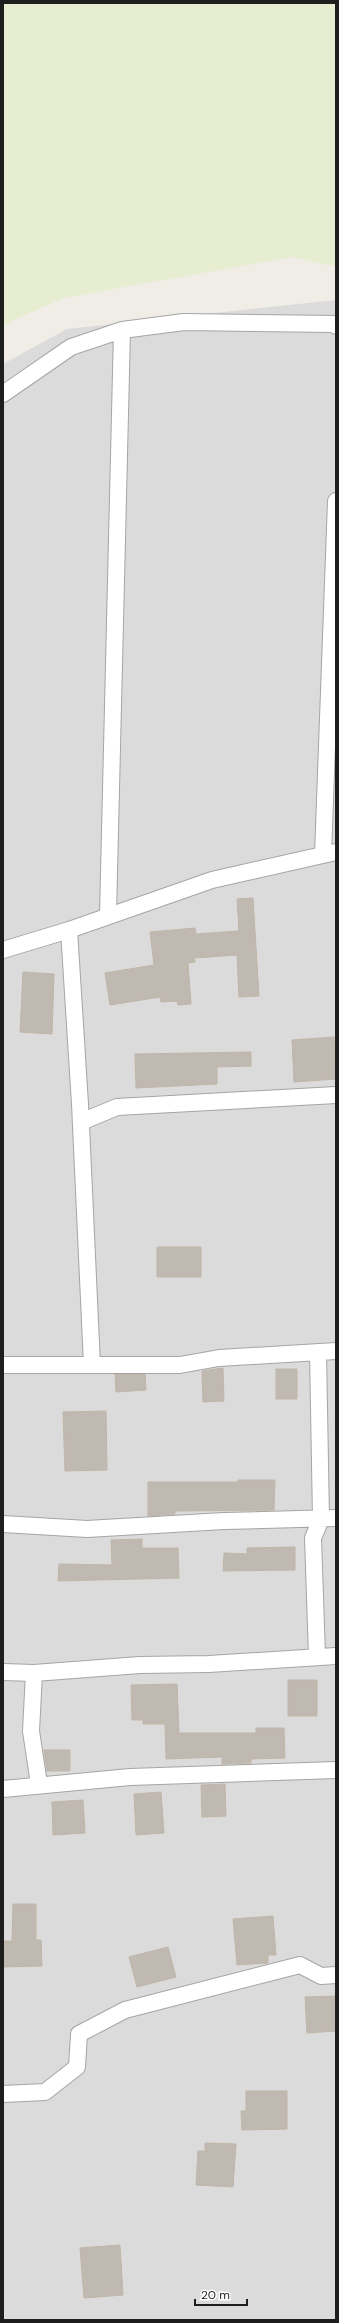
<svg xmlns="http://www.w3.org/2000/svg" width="339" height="2323" font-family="'DM Sans',sans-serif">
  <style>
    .residential { fill: #dcdbdb }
    .farmland { fill: #e7edd1 }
    .building { fill: #bfb9b2; stroke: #c0b5a8 }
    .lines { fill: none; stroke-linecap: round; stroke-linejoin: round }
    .minor-casing { stroke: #a5a5a5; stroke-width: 18 }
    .minor { stroke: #fff; stroke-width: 16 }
  </style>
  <rect width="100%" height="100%" fill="#efede5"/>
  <path class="residential" d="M336,300v2020h-333v-1956l64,-35z"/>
  <path class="farmland" d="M3,3h333v264l-43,-10 -230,41 -60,27z"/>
  <path class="building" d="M253,898l6,98 -20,1 -2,-42 -43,3 1,4 -7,1 3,41 -13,1 -1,-4 -16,1 -1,-5 -50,8 -5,-32 49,-8 -4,-33 45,-4 1,6 43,-3 -2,-32z
    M23,972l31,2 -2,60 -32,-2z
    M334,1037l2,42 -42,3 -2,-42z
    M251,1052v14l-34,1v17l-81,4 -1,-34z
    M157,1247h44v30h-44z
    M223,1368l1,33 -21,1 -1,-31z
    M276,1369h21v30h-21z
    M115,1374h30l1,16 -30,2z
    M106,1411l1,59 -42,1 -2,-59z
    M238,1480h37l-1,30 -99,1v3l-27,2v-34h90z
    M142,1539v9h36l1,30 -121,3 1,-17 53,1 -1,-25z
    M295,1547v23l-72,1 1,-18 23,1v-6z
    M288,1680h29v36h-29z
    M177,1684l2,49h77v-5h28l1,30 -34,1v4l-29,1v-7l-56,2 -1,-35h-22v-4h-11l-1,-35z
    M44,1750h26v21h-23z
    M225,1784l1,32 -24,1 -1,-32z
    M161,1792l3,41 -28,2 -2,-41z
    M83,1800l2,33 -32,2 -1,-33z
    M13,1904h23v36h5l1,26 -39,1v-26h9z
    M273,1916l3,39h-8v8l-31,2 -4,-46z
    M168,1947l8,30 -39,10 -8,-30z
    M336,1996v35l-29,2 -2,-36z
    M246,2091h41v38l-45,1 -1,-19h5z
    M205,2143l31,1 -3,43 -37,-2 2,-34h7z
    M120,2245l3,50 -39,3 -4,-50z"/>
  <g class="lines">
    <g class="minor-casing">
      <path id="minor" d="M3,394l68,-47 51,-17 62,-8 151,2 1,2
        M323,855l13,-354
        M108,915l14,-585
        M69,930l11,174 12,261
        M3,950l66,-20 143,-50 124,-28
        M81,1122l36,-15 219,-12
        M3,1365h177l39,-7 117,-7
        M3,1524l84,5 137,-8 112,-3
        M317,1656l-4,-118 8,-19 -3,-167
        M3,1672l31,1 106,-8 69,-1 127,-8
        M34,1673l-3,58 8,53
        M3,1789l127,-12 206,-7
        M3,2094l42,-2 32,-25 2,-33 46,-24 175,-45 21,11 15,-1"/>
    </g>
    <use href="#minor" class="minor"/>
  </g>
  <rect width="339" height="2323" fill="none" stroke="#1e1e1e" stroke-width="8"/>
  <path d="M195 2299v6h52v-6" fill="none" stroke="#1e1e1e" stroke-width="2"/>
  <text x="201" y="2299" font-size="12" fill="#1e1e1e" stroke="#ffffff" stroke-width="3" paint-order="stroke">20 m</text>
</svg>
